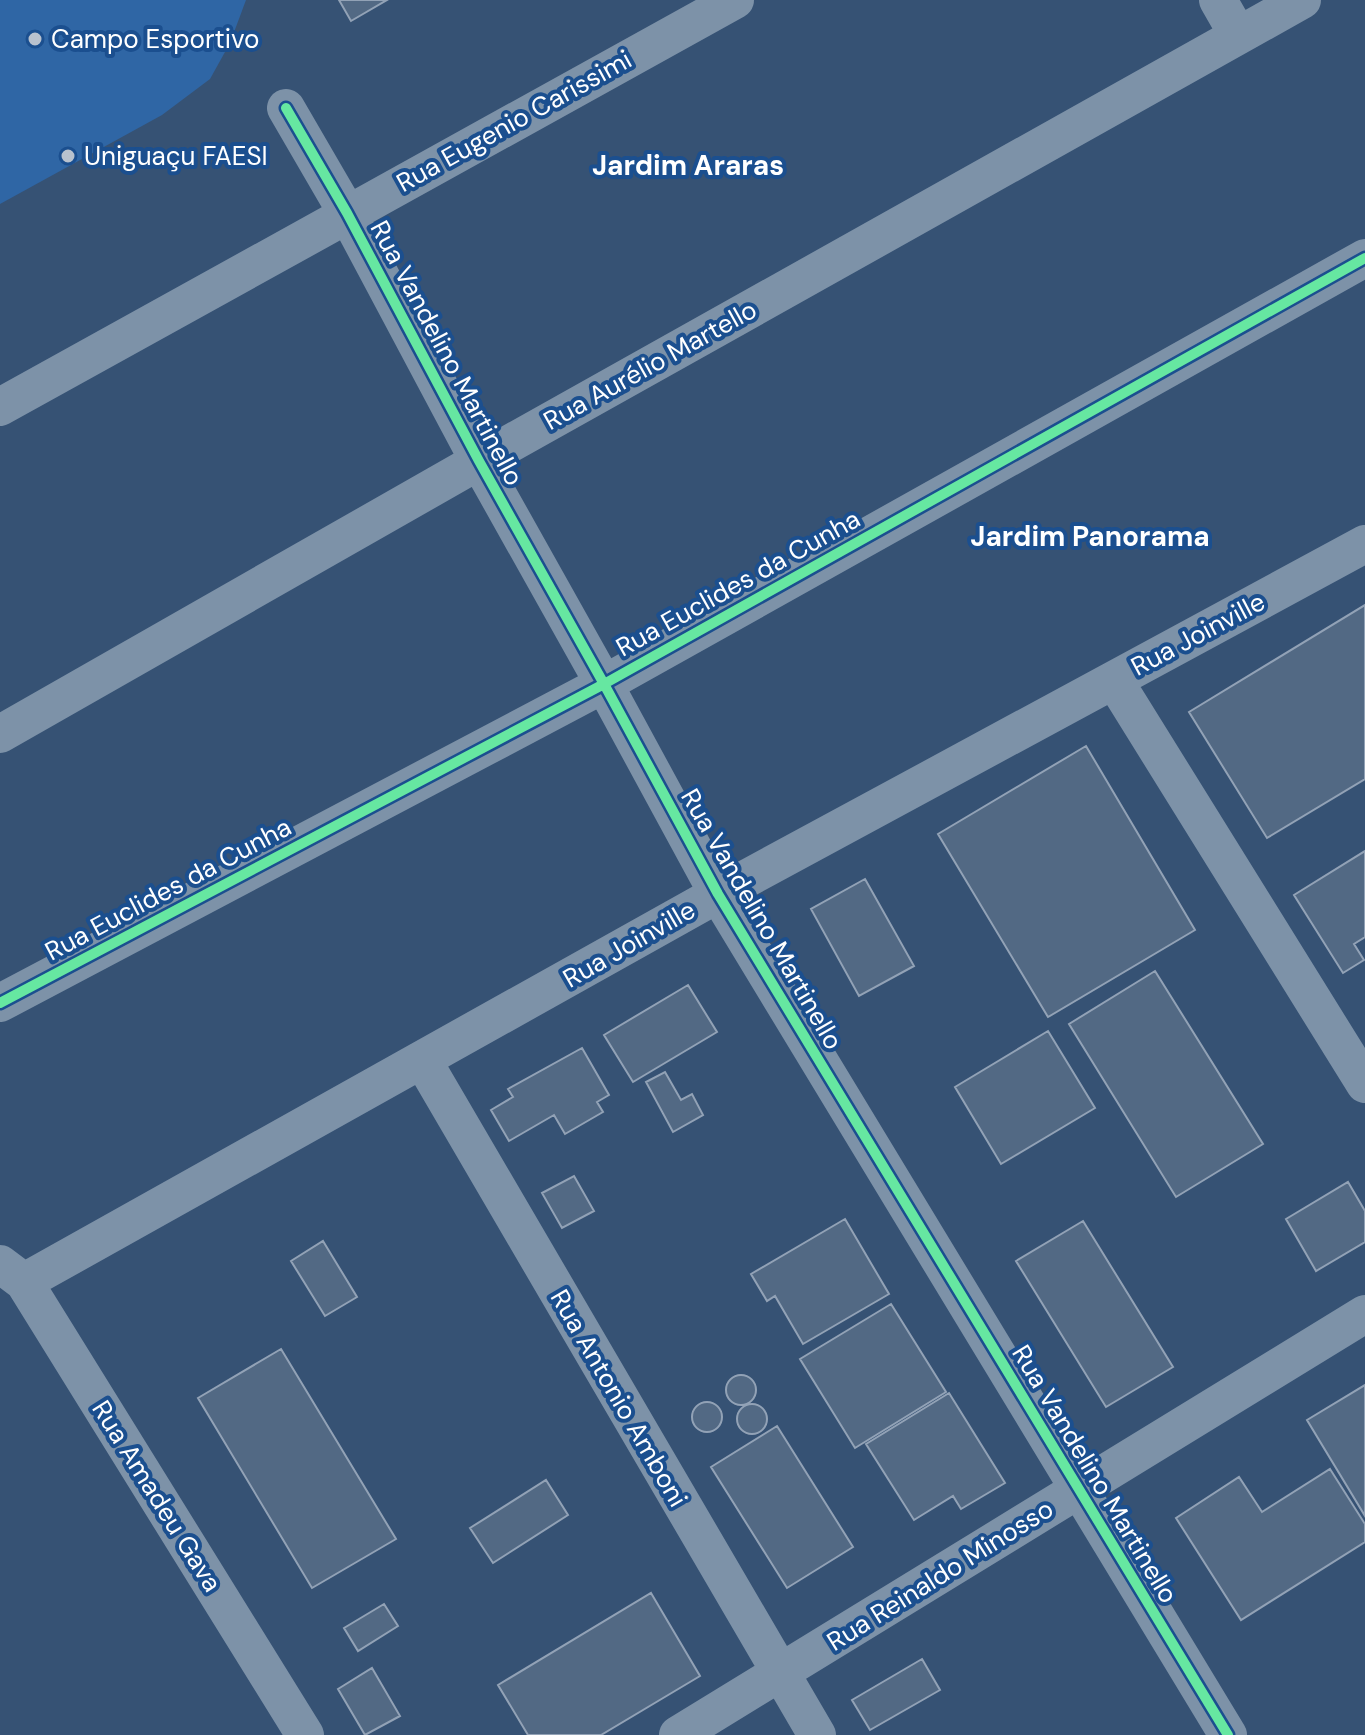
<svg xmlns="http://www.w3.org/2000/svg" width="1365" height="1735" font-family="'DM Sans',sans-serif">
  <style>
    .green { fill: #2f66a5 }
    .building { fill: #526984; stroke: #92a2b6; stroke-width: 2 }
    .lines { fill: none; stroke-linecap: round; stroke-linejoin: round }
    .minor { stroke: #7d92a8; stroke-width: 38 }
    .cycleway-casing { stroke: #1b4f8f; stroke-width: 15 }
    .cycleway { stroke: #66e7a1; stroke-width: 10 }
    .poi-dot { fill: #b9c2ce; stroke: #1b4f8f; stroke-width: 3 }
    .labels { text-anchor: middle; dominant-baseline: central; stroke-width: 8; stroke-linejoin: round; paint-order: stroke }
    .poi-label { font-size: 26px; fill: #fff; stroke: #1b4f8f; text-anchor: start }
    .street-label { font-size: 26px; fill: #fff; stroke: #1b4f8f }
    .neighbourhood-label { font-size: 28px; font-weight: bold; fill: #fff; stroke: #1b4f8f }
  </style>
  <rect width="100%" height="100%" fill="#365274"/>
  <path class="green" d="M0,0h246l-16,43 -20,36 -48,36 -162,89z"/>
  <path class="building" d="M339,0h48l-36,21z
    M1365,605v174l-98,59 -78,-126z
    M1086,746l109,184 -147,87 -110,-183z
    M1365,851v86l-11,7 10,16 -21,13 -49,-78z
    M865,879l49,87 -55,30 -48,-87z
    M1155,971l108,173 -87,53 -107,-173z
    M688,985l29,47 -84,50 -29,-47z
    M1048,1031l47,77 -94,56 -46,-77z
    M582,1048l27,47 -12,7 6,10 -38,22 -11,-19 -45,26 -18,-31 22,-13 -5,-8z
    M665,1072l16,28 11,-6 11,21 -30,17 -27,-50z
    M574,1176l20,35 -32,17 -20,-35z
    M1348,1182l17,29v31l-49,29 -30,-52z
    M845,1219l44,75 -86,50 -28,-48 -8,5 -16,-27z
    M1083,1221l90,146 -67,40 -90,-146z
    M323,1241l34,56 -32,19 -34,-55z
    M891,1304l55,88 -91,56 -55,-89z
    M281,1349l115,190 -84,49 -114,-190z
    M726 1390a15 15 0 1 1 30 0a15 15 0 1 1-30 0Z
    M1365,1385v131l-58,-96z
    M949,1393l56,90 -44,26 -8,-13 -39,24 -48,-76z
    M692 1417a15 15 0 1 1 30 0a15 15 0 1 1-30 0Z
    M737 1419a15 15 0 1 1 30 0a15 15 0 1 1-30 0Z
    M777,1426l76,121 -66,41 -76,-121z
    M1330,1469l35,55v18l-124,78 -65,-102 63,-41 23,35z
    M546,1480l22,35 -75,48 -23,-35z
    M651,1593l49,83 -99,59h-73l-30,-50z
    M384,1604l14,22 -40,25 -14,-23z
    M922,1659l18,31 -70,40 -18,-30z
    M372,1668l28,48 -35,19 -27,-46z"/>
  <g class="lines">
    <path class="minor" d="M1218,0l20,35
      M286,108l61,105 132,248 125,223 114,210 510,841
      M0,407l735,-407
      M1114,680l251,404
      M0,734l479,-273 823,-461
      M0,1003l604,-319 761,-426
      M423,1061l394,674
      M0,1264l24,18 281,453
      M24,1282l694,-388 647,-350
      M678,1735l687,-421"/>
    <g class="cycleway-casing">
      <path id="cycleway" d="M286,108l61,105 132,248 125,223 114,210 510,841
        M0,1003l604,-319 761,-426"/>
    </g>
    <use href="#cycleway" class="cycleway"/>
  </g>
  <g class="poi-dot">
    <circle cx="35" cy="39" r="8"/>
    <circle cx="68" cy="156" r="8"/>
  </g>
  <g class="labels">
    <g class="poi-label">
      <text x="51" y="39">Campo Esportivo</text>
      <text x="84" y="156">Uniguaçu FAESI</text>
    </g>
    <g class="street-label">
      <text transform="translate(514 121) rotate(-29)">Rua Eugenio Carissimi</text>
      <text transform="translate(447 353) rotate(62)">Rua Vandelino Martinello</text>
      <text transform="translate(650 365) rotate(-29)">Rua Aurélio Martello</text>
      <text transform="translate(738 583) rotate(-29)">Rua Euclides da Cunha</text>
      <text transform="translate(1198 634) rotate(-28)">Rua Joinville</text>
      <text transform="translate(168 889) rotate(-28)">Rua Euclides da Cunha</text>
      <text transform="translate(762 919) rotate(60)">Rua Vandelino Martinello</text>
      <text transform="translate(629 944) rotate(-30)">Rua Joinville</text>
      <text transform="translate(619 1398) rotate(60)">Rua Antonio Amboni</text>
      <text transform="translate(1095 1474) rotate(59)">Rua Vandelino Martinello</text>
      <text transform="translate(157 1496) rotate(58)">Rua Amadeu Gava</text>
      <text transform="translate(940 1575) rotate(-32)">Rua Reinaldo Minosso</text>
    </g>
    <g class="neighbourhood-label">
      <text x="688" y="165">Jardim Araras</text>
      <text x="1090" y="536">Jardim Panorama</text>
    </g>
  </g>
</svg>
